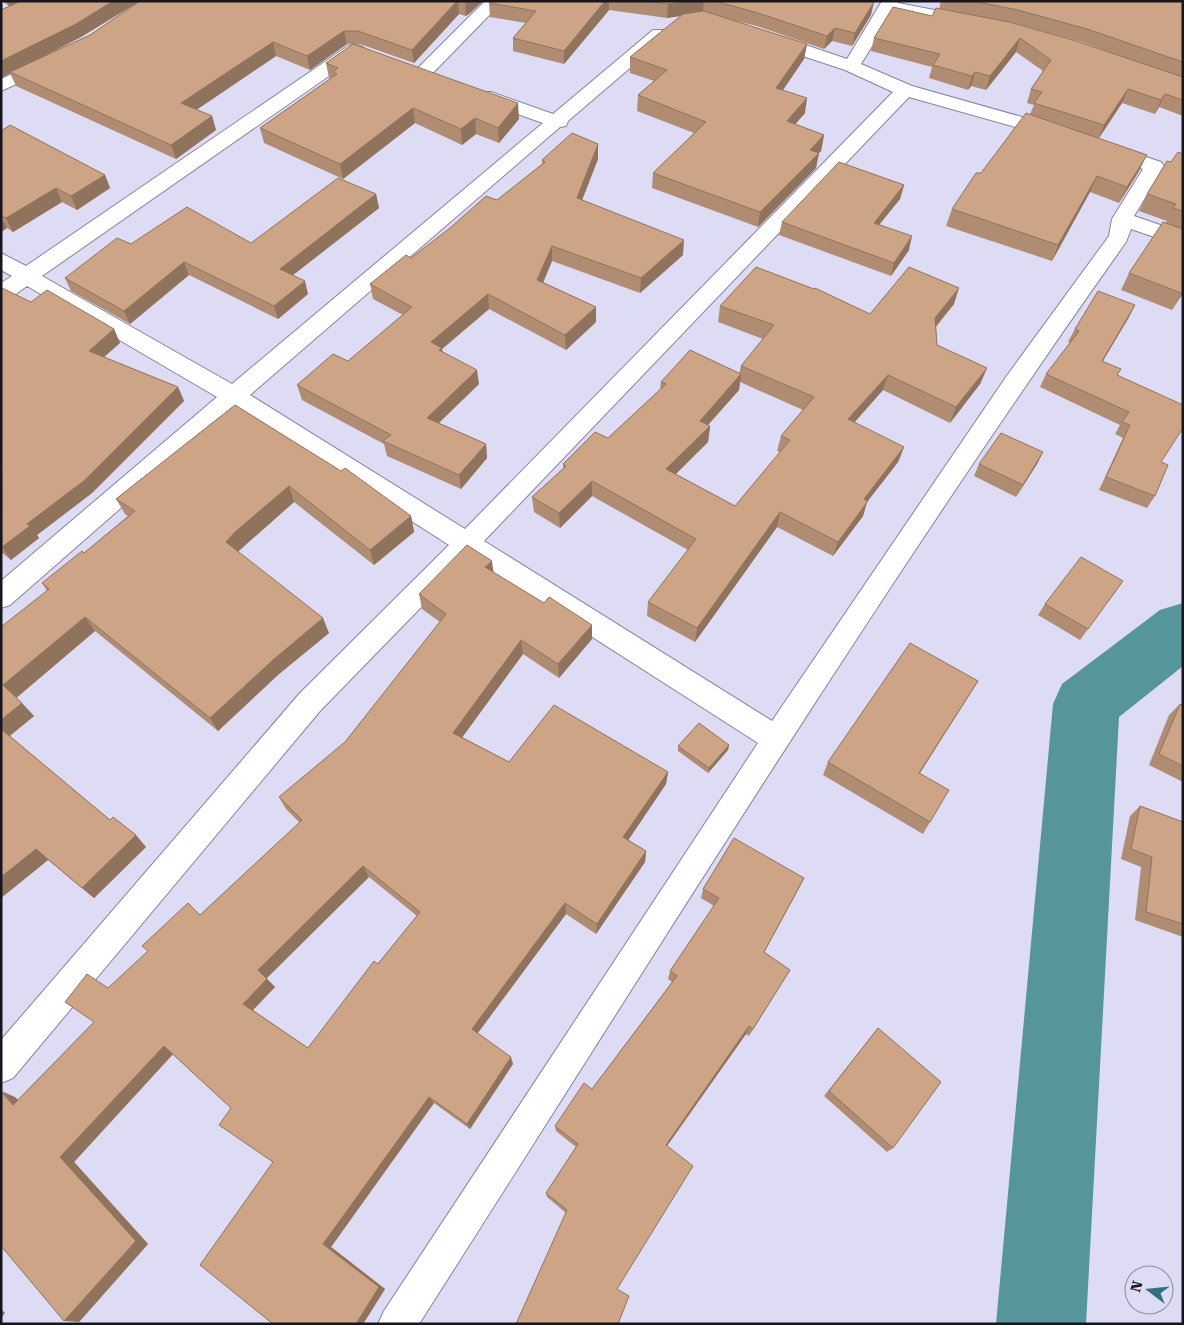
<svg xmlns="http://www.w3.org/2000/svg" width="1184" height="1325" font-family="'Roboto Serif',serif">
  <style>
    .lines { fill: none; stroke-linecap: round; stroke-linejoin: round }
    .river { fill: #569599; fill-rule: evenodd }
    .street-casing { stroke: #86839b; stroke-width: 2 }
    .street { fill: #fff; fill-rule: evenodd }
    .wall { fill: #b08d72; fill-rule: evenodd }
    .shaded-wall { fill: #90735d }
    .building { fill: #cda485; stroke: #90735d; fill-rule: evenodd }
  </style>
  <rect width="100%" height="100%" fill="#dedbf5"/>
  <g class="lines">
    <path class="river" d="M1183,603v63l-64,51 -33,607h-90l57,-620 9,-20 98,-74z"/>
    <g class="street-casing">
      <path id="street" d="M485,1h18l-76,78h-12l-3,-4 3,-4z
        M882,1h17l-1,2 78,15 3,4 -3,4 -6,1 -77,-15 -32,52 51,22 149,42 3,4 -3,4h-14l-138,-39 -425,444 288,180 234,-344 103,-141 3,-17 31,-50 -41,-14 -3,-4 3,-4h14l45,15 3,4 -30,50 49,17v14l-52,-18 -5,13c-249,351 -475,719 -707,1082h-41l6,-13 374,-568 -289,-185 -149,153 -307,367 -12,5v-43l299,-347 149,-148 -214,-137 -225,197 -9,3v-27l216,-184 -190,-111 -18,13 -8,2v-18l11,-7 -11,-6v-17l25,13 322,-220c7,-2 15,-1 20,6l-3,4 -9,1 -314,219 190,108 311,-261 -66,-23 -2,-4 2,-4h14l62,22 100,-84h12l3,4 -3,4 -97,83 -2,5 -6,1 -310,268 215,134 428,-437 -48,-22 -81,-27 -3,-4 3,-4h12l71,24z
        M47,58l6,1 3,4 -3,4 -52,24v-12z"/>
    </g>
    <use href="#street" class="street"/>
  </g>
  <path class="wall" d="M2,1h18l-11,5z
    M21,1h119l-59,36 -44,23 53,-25 50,-34h343l-13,12 -4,3 -7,-2 -45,49 -54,-19h-5l164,75 -20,24 -23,-9 -14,11 -47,-22 -72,56 -79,-36 -4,-15 70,-49 -1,-1 -3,-15 27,-19h-6l-37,26 -34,-14 -80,54 16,6 4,14 -40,29 -160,-73 -6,-13 -9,5v-68z
    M491,1h380v14l-19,31 -20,-5 -8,8 -67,-23 -25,-6 75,24 -3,15 -21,31 22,23 -10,11 29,11 -3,16 -2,2 -3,15 -58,59 -106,-39 1,-15 41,-40 -57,-22 1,-16 16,-14 -24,-8v-16l51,-41 -14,2 -58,-8 -45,54 -51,-13v-13l13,-15 -36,-6 -1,-14z
    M941,1h242v115l-24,-9 -4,7 -33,-11 -23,35 40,33 -20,32 -29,-11 -38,69 -106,-35 6,-17 78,-95 4,-9 -7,-2 4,-14 12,-18 -27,-19 -30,38 -15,-4 -3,4 -39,-12 3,-11 -61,-16 3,-13 58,-22 7,-7zM964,14l49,9 69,19 57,21z
    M1,131l104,44 5,13 -33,22 -15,-8 -49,30 -6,-4 -6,4z
    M1183,154v139l-11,17 -51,-20 8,-17 38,-52 -28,-10 8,-17 24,-32z
    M598,159l-16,41 101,55 -43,38 -88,-32 -9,21 53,25v15l-30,28 -77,-41 -47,40 1,3 36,32 -40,39 47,21 1,14 -26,31 -74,-33 -3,-12 -82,-44 -5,-15 51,-24 55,-46 -30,-16 -3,-15 41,-26 86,-58 45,-36v-4z
    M904,185l-4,14 -21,26 30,25 -18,26 -112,-41 3,-13z
    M376,194l3,14 -86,67 15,19 -30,25 -89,-44 -59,49 -59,-33 -6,-13 66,-34 120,-1z
    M1,289l30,13 83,27 6,14 -16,14 74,30 6,14 -92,92 -55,42 2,3 -28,22 -10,-8z
    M954,304l-18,23 1,18 50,23 -7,16 -30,39 -67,-33 -29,33 50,24 -6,15 -31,40 -4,14 -30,40 -56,-29 -82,115 -48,-26 1,-14 40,-52 -96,-54 -32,32 -26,-16 -2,-15 31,-28v-5l45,-26 52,-48 1,-8 78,-8 2,-8 22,-27 -45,-17 2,-16 150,8zM740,382l63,28 -22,26 -4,15 3,1 -45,54 -60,-32 33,-32 2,-16 -2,-1 31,-35z
    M1135,305l-32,56 15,14 43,87 -6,34 -8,12 -48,-18 24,-52 -8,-4 5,-9 -80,-38 6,-13 24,-31 -2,-1 7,-13z
    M235,405l176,111 3,16 -40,33 -80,-63 -52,46 -4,4 91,81 -50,41 -61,57 -123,-100 -79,67 18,18 -24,20 100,84 36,27 -52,51 -46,-38 -47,38v-271l46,-36 -5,-8 42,-30 44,-37 -3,-2 -9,-15z
    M1043,452l-6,12 -21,33 -42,-21 5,-12z
    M493,572l99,67 -33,39 -36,-24 -61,83 47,25 159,10 -2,12 -38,56 18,11 -1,11 -49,72 -30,-20 -89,119 36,31 -43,65 -36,-26 -103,144 54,42 -22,35h-90v-162l-42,-54 -58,-54 -99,108 74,82 -69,78 -64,-225 3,3 76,-78 14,-34 92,-73 100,-92 -14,-14 -7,-12 66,-55 95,-120 -18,-13 -3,-15zM369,877l48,39 -109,132 -55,-38 22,-23 -9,-9z
    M1123,581l-43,59 -42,-25 7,-11z
    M978,681l-58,92 10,49 -7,12 -100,-59 5,-13z
    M1180,704l3,1v77l-34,-17 20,-50z
    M729,745l-1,5 -20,23 -30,-22v-5z
    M1140,806l43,16v115l-48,-17 6,-53 -20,-8 9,-43z
    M804,878l-5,10 -35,64 26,18 -41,66 -3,-2 -79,112 -50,143 1,35 -52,-111 -19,-16 -1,-4 30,-46 -20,-16 -1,-5 37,-37 80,-107 -4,-3 2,-8 44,-65 -13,-8 2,-9z
    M878,1028l15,120 -6,4 -63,-56z"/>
  <path class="shaded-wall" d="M7,1h13l-11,5z
    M113,1h27l-59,36 -80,41v-17z
    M457,1h1l1,13 -45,49 -2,-13z
    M466,1h17l-13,12 -4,3 -1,-14z
    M605,1h4v9l-45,54v-13z
    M688,1h16l-1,11 -36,6 1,-14z
    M874,2l-3,13 -19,31 3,-13z
    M835,28l-3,13 -8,8 3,-13z
    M344,31l3,13 -37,26 -3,-14z
    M1020,38l-4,14 -30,38 4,-14z
    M273,42l3,14 -90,61 -5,-14z
    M807,44l-3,15 -30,44 2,-15z
    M975,72l-4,14 -3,4 4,-14z
    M1128,89l-6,14 -23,35 5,-13z
    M1165,94l-6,13 -4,7 6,-14z
    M807,98l-2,15 -20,23 2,-15z
    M518,103l1,16 -20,24 -1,-15z
    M413,108l2,15 -72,56 -3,-15z
    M212,116l4,14 -40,29 -5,-14z
    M475,118l1,16 -14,11 -1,-16z
    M824,135l-3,16 -2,2 -3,15 -58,59 2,-15 50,-62z
    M598,144v15l-21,54v-15z
    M1147,155l-8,16 -20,32 8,-16z
    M105,175l5,13 -33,22 -6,-14z
    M1097,176l-7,16 -38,69 6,-16z
    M904,185l-4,14 -30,37 4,-13z
    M56,188l6,14 -49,30 -7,-14z
    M376,194l3,14 -95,74 -4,-13z
    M1,217l6,11 -6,4z
    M912,236l-3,14 -18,26 3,-13z
    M684,240l-1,15 -43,38 1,-15z
    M552,246v15l-14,34 -1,-15z
    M184,262l5,13 -59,49 -6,-13z
    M305,281l3,13 -30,25 -4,-13z
    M959,288l-5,16 -25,30 6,-16z
    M1183,291v2l-11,17z
    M488,294l1,15 -47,40 2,13 -13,-20z
    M1135,305l-7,14 -33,55 7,-13z
    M596,307v15l-30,28 -1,-15z
    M114,329l6,14 -24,21 -7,-13z
    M987,368l-7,16 -30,39 6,-16z
    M477,370l2,14 -50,48 -2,-14z
    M741,374l-2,16 -41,46 2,-15z
    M888,375l-5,15 -40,45 5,-16z
    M178,387l6,14 -92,92 -55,42 2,3 -28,22 -9,-13 25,-23z
    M710,426l-2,16 -43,43 1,-16z
    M486,444l1,14 -26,31 -2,-14z
    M904,447l-6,15 -31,40 -4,14 -30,40 5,-14 26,-43z
    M1043,452l-6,12 -21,33 7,-12z
    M592,481v15l-32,32 -1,-15z
    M289,486l5,16 -52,46 -10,9 -6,-15 9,-10z
    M780,512l-3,15 -82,115 2,-14z
    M411,516l3,16 -40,33 -4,-15z
    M492,561l2,15 -9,-9z
    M85,617l10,14 -80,68 -12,-14z
    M323,618l6,15 -50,41 -61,57 -8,-13 63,-58z
    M592,625v14l-33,39 -1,-14z
    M521,640l2,14 -67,92 -3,-13z
    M978,681l-8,13 -58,91 7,-12z
    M22,703l12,13 -26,21 -7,-7v-10z
    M729,745l-1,5 -20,23 1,-5z
    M668,772l-2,12 -43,64v-11z
    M136,835l10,12 -52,51 -12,-10z
    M36,849l12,11 -47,38v-21z
    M646,851l-1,11 -49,72 1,-10z
    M363,866l6,11 -103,102 -8,-9z
    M804,878l-5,10 -39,72 4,-8z
    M565,903l1,11 -91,123 -3,-8z
    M267,979l8,8 -24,25 -8,-8z
    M749,1026l-3,8 -82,116 2,-5z
    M164,1046l10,7 -100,109 74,82 -69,78 -15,-1 -4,-164z
    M511,1057l2,7 -43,65 -3,-5z
    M1,1091l14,6 13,14 -15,-6z
    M429,1097l5,6 -103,144 54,42 -22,35h-7l-33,-80z
    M1,1309l4,4 -4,5z"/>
  <path class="building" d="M21,1h92l-37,23 -75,37v-51z
    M140,1h317l-45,49 -54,-19h-14l-37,25 -34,-14 -92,61 31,13 -41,29 -161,-73 80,-37z
    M491,1h114l-41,50 -51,-13 23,-27 -47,-8z
    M644,1h44l-20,3z
    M715,1h156l3,1 -19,31 -20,-5 -8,8 -69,-23z
    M972,1h211v61l-96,-33 -69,-19z
    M893,7l39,9 4,-8 73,14 64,18 110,37v23l-18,-6 -4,6 -33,-11 -24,36 -70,-22 8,-11 -11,-3 20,-29 -31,-22 -30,38 -15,-4 -3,4 -39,-11 7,-11 -66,-16z
    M704,11l103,33 -31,44 31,10 -20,23 37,14 -14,15 9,3 -59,59 -107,-39 53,-51 -68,-27 29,-25 -37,-13 53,-43z
    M353,44l165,59 -20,25 -23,-10 -14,11 -48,-21 -73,56 -80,-36 77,-54 -4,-2 5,-4 -12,-5z
    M1026,113l121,42 -20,32 -30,-11 -39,69 -106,-36 24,-36h5z
    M10,125l95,50 -34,21 -15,-8 -50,30 -5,-2v-85z
    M572,133l26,11 -21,54 107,42 -43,38 -89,-32 -15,34 59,27 -31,28 -77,-41 -57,48 11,6 -3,2 38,20 -50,48 59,26 -27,31 -76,-34 8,-6 -94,-50 36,-31 15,7 64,-54 -42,-23 36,-29 5,3 39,-30 36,-32 11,4 48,-38 -3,-2z
    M1178,152l5,2v57l-10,-3 3,-4 -29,-10 20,-33 4,1z
    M839,162l65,23 -30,38 38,13 -18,27 -112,-41z
    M338,178l38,16 -96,75 25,12 -31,25 -90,-44 -60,49 -59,-33 52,-40 14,6 56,-37 64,36z
    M1163,222l20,7v62l-2,2 -52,-20z
    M756,267l58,22 1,-1 55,26 39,-47 50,21 -24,30 2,27 50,23 -31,39 -68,-32 -40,44 56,28 -40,52 4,2 -30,41 -58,-30 -83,116 -49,-26 48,-63 -104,-58 -33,32 -27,-16 34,-31 -3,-2 32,-32 13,6 58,-54 -5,-2 29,-32 51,24 -41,47 10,5 -44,43 69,37 55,-66 -9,-4 33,-39 -73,-31 33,-41 -54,-19z
    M2,288l29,14 16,-12 67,39 -25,22 89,36 -93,93 -58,44 3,2 -28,21 -1,-258z
    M1098,291l37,14 -33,56 19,8 -4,6 66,30v23l-22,34 7,3 -13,31 -49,-19 24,-52 -8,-3 7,-10 -83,-38 33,-43 -4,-2z
    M235,405l106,66 4,-3 66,48 -41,34 -81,-64 -54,46 -9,10 97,76 -50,42 -63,58 -125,-101 -82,68 19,18 -21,17v-93l48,-38 -7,-6 40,-32 2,2 51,-42 -19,-12z
    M1001,433l42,19 -20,33 -44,-21z
    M467,545l25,16 -7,6 59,36 5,-6 43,28 -34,39 -37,-24 -68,93 56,29 45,-57 114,67 -45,65 23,14 -49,73 -32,-21 -93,126 39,28 -44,67 -38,-27 -106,147 56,43 -23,37h-83l-73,-59 73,-103 -54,-37 12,-17 -67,-62 -104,111 76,84 -72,80 -63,-75v-154l12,13 81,-83 -29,-20 22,-28 21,14 40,-37 -6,-5 46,-43 12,12 102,-95 -23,-23 66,-55 101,-128 -27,-20zM363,866l57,46 -42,52 -4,-3 -66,87 -65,-44 24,-25 -9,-9z
    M1081,557l42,24 -35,48 -43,-25z
    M910,643l68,38 -59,92 30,17 -19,32 -102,-60z
    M1180,704l3,1v61l-24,-12z
    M699,723l30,22 -20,23 -31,-22z
    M1,729l109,91 3,-3 23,18 -54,53 -46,-39 -35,28z
    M1140,806l43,16v102l-37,-12 6,-55 -21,-8z
    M734,838l70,40 -40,74 26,18 -37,59 -4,-3 -83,119 27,21 -76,123 12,7 -11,28h-102l51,-114 -21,-17 32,-49 -23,-18 29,-43 8,6 85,-113 -7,-5 49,-73 -16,-9z
    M878,1028l63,54 -48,66 -64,-57z"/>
  <rect width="1184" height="1325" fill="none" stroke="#17161f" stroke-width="5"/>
  <g transform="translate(1149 1290) rotate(286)"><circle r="24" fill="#dedbf5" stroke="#8e8c9f"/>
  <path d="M0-4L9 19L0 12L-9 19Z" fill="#2f7283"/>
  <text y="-8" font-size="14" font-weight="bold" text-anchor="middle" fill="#17161f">N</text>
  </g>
</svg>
